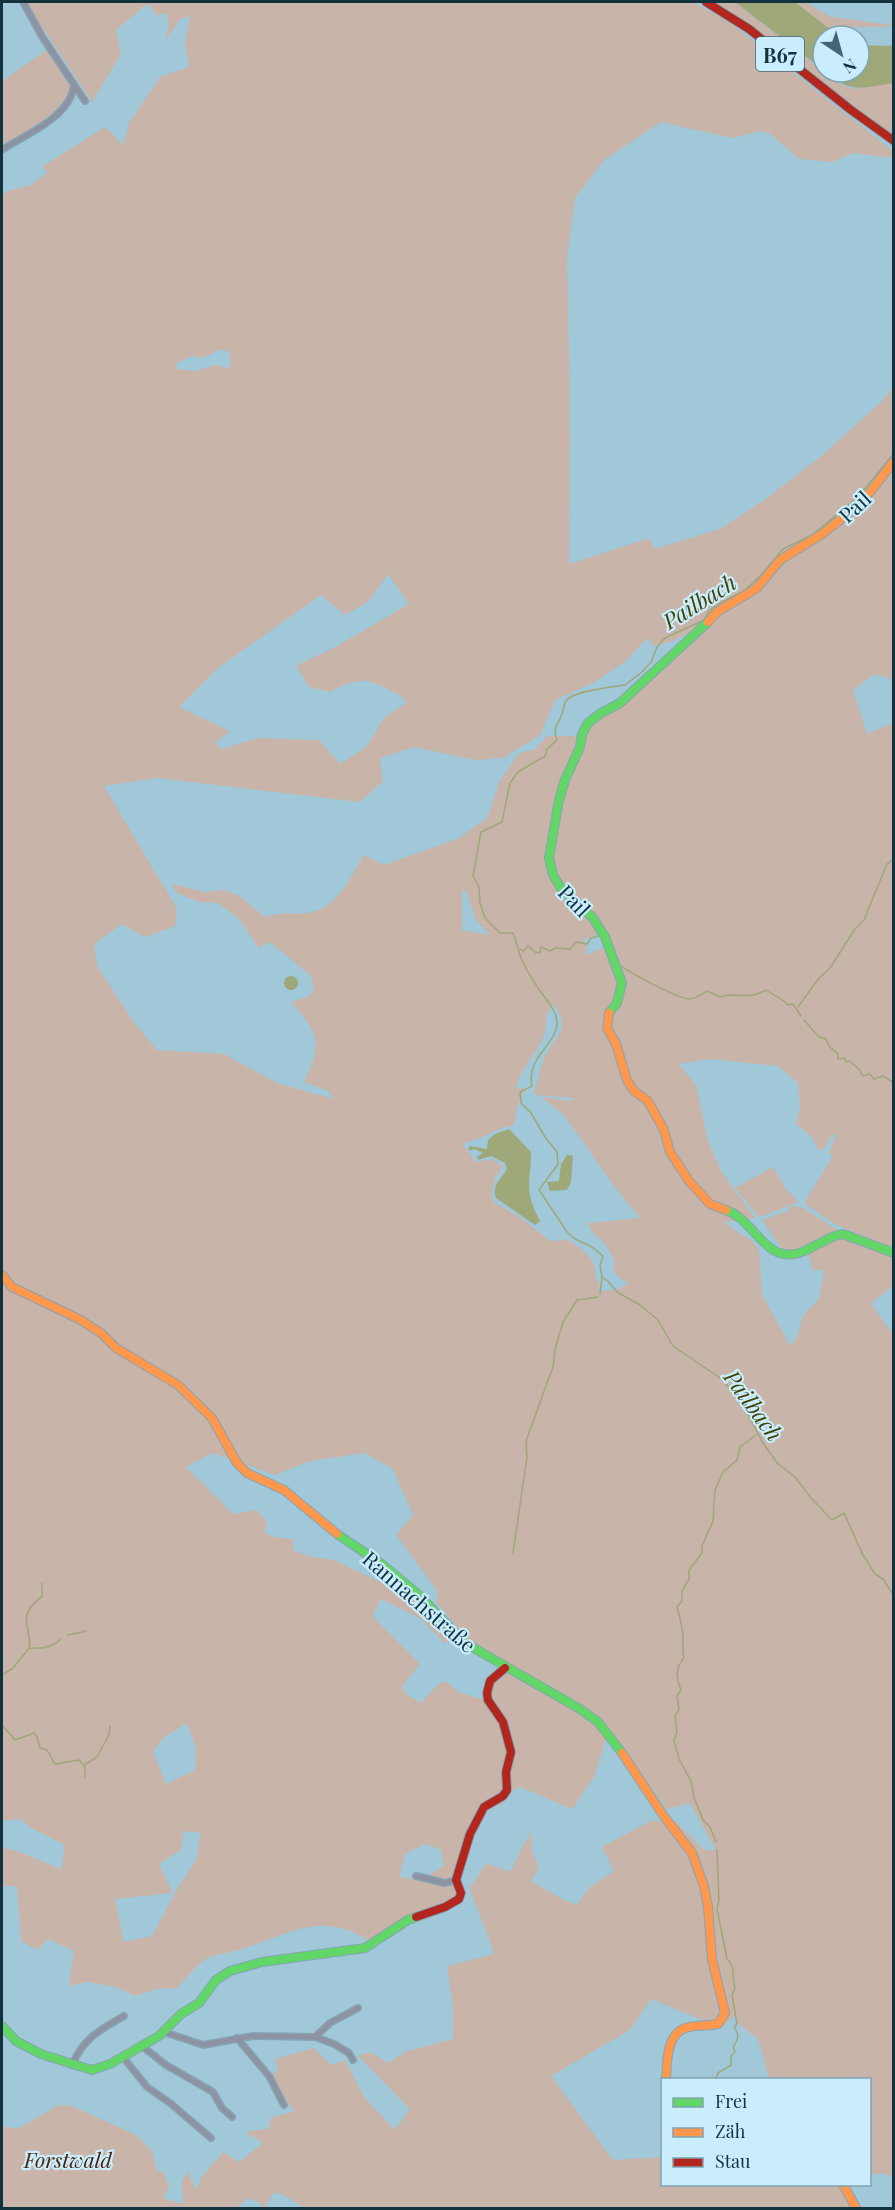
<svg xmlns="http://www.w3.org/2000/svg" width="895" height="2210" font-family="'Playfair Display',serif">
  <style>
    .green { fill: #c8b4a9; fill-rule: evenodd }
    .water { fill: #9ea878 }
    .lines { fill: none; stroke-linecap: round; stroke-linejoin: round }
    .stream { stroke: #9ea878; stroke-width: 1.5 }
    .street-casing { stroke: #85a5b3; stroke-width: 8 }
    .fast-casing { stroke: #85a5b3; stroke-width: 10 }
    .slow-casing { stroke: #85a5b3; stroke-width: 10 }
    .jam-casing { stroke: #85a5b3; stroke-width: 10 }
    .street { stroke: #8e93a4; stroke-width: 5 }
    .fast { stroke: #63d668; stroke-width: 8 }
    .slow { stroke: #ff974d; stroke-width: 8 }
    .jam { stroke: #b3261e; stroke-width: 8 }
    .labels { text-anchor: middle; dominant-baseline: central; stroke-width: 4.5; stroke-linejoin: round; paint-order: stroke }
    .shield { fill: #caedfd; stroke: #496a77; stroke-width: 1.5 }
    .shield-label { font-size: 20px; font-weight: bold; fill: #12323e }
    .street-label { font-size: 21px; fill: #12323e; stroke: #caedfd }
    .park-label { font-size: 21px; font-style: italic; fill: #4f2208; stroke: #caedfd }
    .water-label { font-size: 22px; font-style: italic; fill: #434001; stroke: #caedfd }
  </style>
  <rect width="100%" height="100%" fill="#a0c8d9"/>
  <path class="green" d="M25,2h668l36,20 164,129v7l-40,-5 -21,9 -33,-3 -29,-25 -8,-3 -30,7 -71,-16 -57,38 -29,38 -8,58 3,154 -1,154 80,-26 6,11 65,-20 47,-31 53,-41 62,-56 11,-14v72l-35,42 -41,34 -24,12 -10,8 -31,33 -36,21 -21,21 -24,12 -18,4 -6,-8 -21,23 -33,22 -38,17 -15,35 -37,23 -28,2 -61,-13 -34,11 3,23 -23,21 -203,-24 -53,8 73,123 -2,17 -30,11 -23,-13 -28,20 3,22 36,55 24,29 67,4 53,29 57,16 -6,-8 -24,-9c19,-40 15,-48 -13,-80l16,-5 7,-6 -3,-15 -41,-34 -11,6 -20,-29 -21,-16 -19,-1 -22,-9 -5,-6 2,-3 30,8 20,-2 14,5 27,22c14,-6 27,-2 42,-4 31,-4 42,-34 57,-58l20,10 75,-27 28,-20 12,-36 20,-29 15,-3 13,-14h29l3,11 -22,48 -11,54 3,25 3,1 -3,-17 1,-14 9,-44 6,-20 15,-33 2,-13 6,-11 13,-10 19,-10 81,-73 16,-18 40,-24 23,-28 42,-26 29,-23 20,-20 22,-30v223l-5,-7 -15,-2 -20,15 14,44 26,-11v527l-60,-27 -29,-20 29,-47 -4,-3 7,-18 -4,-1 -7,14 -7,2 -7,-14 -15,-12 4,-16 -2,-25 -20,-17 -69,-7 -30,5 17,21 12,56 13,30 34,47 -31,4 15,11 12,7 8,9 3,45 28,52c13,-14 7,-21 16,-34 3,-5 11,-9 13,-14 2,-7 1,-12 5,-19l-2,-10 -9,2 -5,-18 1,-2 19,-10 16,-5 49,19v31l-22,17 23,33 -1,841 -12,-4 -11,2v-95l-101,-1 -11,-40 -21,-16 -1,-9 -14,14 -71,-29 -21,31 -79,46 62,84 49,-3v27l178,1 13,23h-548l-23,-14 -8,-1 -8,11 2,4h-5l-3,-5 -11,-5 -11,8 1,2h-237v-82l15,3 42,-24 13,1 64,29 16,16 5,20 7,2 5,14 -6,11 21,6 -3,-21 6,-11 10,18 4,-12 22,-26 16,10 23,-18 -5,-6 -12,-4 6,-3 17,-2 3,-11 23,-7 -24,-36 8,-4 -3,-12 39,-11 17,17 14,-5 19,37 31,33 15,-21 -52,-53 12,-4 18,11 19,-12 46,-12v-31l-6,-42 47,-12c-7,-23 -17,-44 -25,-67l4,-3 13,-21 24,9 21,-41 1,20 7,17 -8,13 33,19 13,5 13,-18 24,-16 -12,-24 48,-26h26l28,29h12l-26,-47 -23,6 -58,-80 -15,48 -22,32 -52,-22 -7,3 -14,16 -9,-6 -19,21 -11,27 -7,35 5,13 -64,30 -26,14c-48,-30 -79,-6 -126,9 -12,4 -30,5 -39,12 -10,8 -18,18 -26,27l-21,1 -20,7 -21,-9 -27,-5 -19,4 5,-35 -26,-12 -11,11 -16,-9 -4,-55h-15v-39l18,5 41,17 4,-24 -34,-17 -11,-9 -18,2v-1626l8,-5 21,-5 16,-12 -4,-7 62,-39 18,18 6,-22 31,-46 29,-10 -4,-24 5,-27 -10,3 -14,21 3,-17 -2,-8 -4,-2 -5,3 -11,-12 -31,26 5,24 -29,48zM222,349l8,4v15l-16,-3 -17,6 -22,-2 2,-6 15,-7 10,2zM388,574l21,30 -72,42 -41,20 13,21 21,5c35,-19 42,-11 74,6l2,5 -21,14 -19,30 -26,17 -21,-24 -62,-2 -35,11 -7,-6 15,-12 -51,-24 39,-39 103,-73 24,20 24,-14zM462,890l4,1 10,29 14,15 -28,-5zM563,890c10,10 22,18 31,29 10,13 30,54 27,69 -1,10 -7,18 -12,25l8,-14 3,-15 -13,-37 -23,8 4,-9 -5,-6 17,-7 -8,-14zM554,1004c16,27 4,29 -8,51 -6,11 -8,26 -12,37l1,3 39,3 -1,3 -32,-4 23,18 50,71 26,32 -52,5c3,11 10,12 16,20 5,6 8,13 11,19l-2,5 4,9 11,7 -8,6 -22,3 2,-8c-5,-5 -4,-10 -6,-18 -4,-12 -17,-21 -28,-27l-9,2 -8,-1 -28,-22 -27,-16 -3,-7 4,-17 8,-11 -10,-8 -17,3 -14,-18 21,-7 16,-8 15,-4 3,-18 8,-18 -9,-1c5,-20 20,-34 28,-52 5,-14 -2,-18 10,-32zM212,1453l63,22 35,-14 55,-8 28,16 20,46 -17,20 42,57 -2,10 29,34 39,28 3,-1 4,4c-17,16 -25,14 -17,40l-10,-7 -26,-8 -12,-11 -9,4 -16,18 -15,-9 -4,-7 18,-23 -46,-46 -1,-3 8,-16 40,20 23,24 13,-3 -39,-40 -84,-40 -26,-4 -15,-6v-11l-21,-2 -8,-5 3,-9 -10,-13 -24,4 -47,-47zM187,1723l9,26 -1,21 -29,14 -13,-32 10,-14zM184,1831l17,2 -5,27 -20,31 -24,45 -28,6 -9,-43 58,-6 -14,-29 22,-14zM424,1844l16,5 4,16 -22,15 -23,-3 6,-23z
    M712,2h23l106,83 13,4 39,-6v51l-23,-13z
    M795,2h10l28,16 1,-1 56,8 3,-8v8l-4,2h-34l-9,9h-7z
    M48,49l24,37c-9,29 -47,45 -70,61v-66z
    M773,1167l13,22 13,13 -40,15 -24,-29z
    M795,1206l8,2 36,23 -39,19 -14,4 -24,-34 28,-10 -2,-3z"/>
  <path class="water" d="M735,2h60l44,34h-16v34z
    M859,45l29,1 5,-1v38c-33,5 -40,11 -68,-11h34z
    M284 983a7 7 0 1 1 14 0a7 7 0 1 1-14 0Z
    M509,1129l22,23c0,32 -8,37 9,69l-5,4 -39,-27c-5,-13 6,-20 11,-29l-2,-6 -14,-7 -13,4 -1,-3 6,-4 -9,-4 -4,2 -2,-3 3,-2 16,3 1,-9 7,-6z
    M567,1155l6,1 -2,26 -4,8 -17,1 -3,-9 12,-1 2,-17z"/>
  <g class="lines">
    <path class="stream" d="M894,453l-36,44 -46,38 -29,14 -22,26 -17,16 -24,12 -11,8 -5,9 -39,18 -8,9 -6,15 -9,10 -17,13c-13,2 -53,6 -59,16 -3,4 -2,9 -4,13 -4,10 -10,15 -5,26l-10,9 -2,7 -27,16 -8,11 -8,39 -21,10 -8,44 6,11 1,16 5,15 15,15h13c4,9 5,19 9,27 6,14 15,27 24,39 6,8 11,15 11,25 -1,21 -31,33 -25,62l-12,6 1,11 10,10 14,24 12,15 1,12 -19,26 28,42 8,7 17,8 11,9 -3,10 2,11 6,4 9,11 23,13 18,15 15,26 50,34 24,33 16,30 15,21 17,13 16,21 21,22 12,-7 18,40 13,21 8,5 11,17
      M520,949l4,2 4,-5 7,6 5,1 1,-6 9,4 5,-3 15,1 6,-7 11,2 4,-6 10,-3
      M619,964c8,8 62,36 71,35 7,-1 12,-5 17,-8l13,6c18,-6 26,4 46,-7 7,5 16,8 22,15l5,-1 8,12
      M798,1007l21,-29 11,-10 25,-39 9,-9 23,-56 7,-5
      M804,1020l15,17 7,2 3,7 9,8v5l6,-1 2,4 3,-1 10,8 4,7 7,-2 4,5 9,-3 11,7
      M600,1294l2,-17
      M513,1553l14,-96 -1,-16 27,-74 2,-18 8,-27 14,-22 21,-3
      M68,1635l18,-4
      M29,1647c3,-13 -7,-25 0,-37 2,-6 9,-9 13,-14v-13
      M2,1675l11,-7 16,-20c12,1 23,0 32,-9
      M2,1725l13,15 19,-7 3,4 3,11 7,2 8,14 24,-4 6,7v10
      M84,1765l13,-8 12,-22 1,-9
      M716,1842l-6,-15 -7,-7 -4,-10 -5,-12 -3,-17 -11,-20 -6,-20 3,-9 -2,-16 4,-6 -2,-14 4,-6c-5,-12 -6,-22 3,-32 -2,-8 -1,-13 -1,-20 0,-7 -4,-24 -6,-31l5,-6v-10l7,-12v-9l13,-17v-7l11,-25 2,-31 8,-18 14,-12 3,-13 16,-12
      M711,2080l5,-2 2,-5 13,-8v-9l4,-4 -2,-5c5,-7 7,-12 1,-20l3,-3 -5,-29 3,-7c-4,-11 2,-19 -8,-29l-10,-50 2,-9 -2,-50"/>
    <g class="street-casing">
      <path id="street" d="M23,2l20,36 42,63
        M2,150c24,-16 67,-32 72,-64
        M416,1876l29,7 11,-3
        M164,2032l39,13 50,-9 62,1 19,7 15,9 4,7
        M315,2037l15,-14 28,-15
        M237,2038l32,38 15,29
        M142,2046l24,19 47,27 9,16 10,9
        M123,2057l24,30 23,16 41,35
        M72,2065c12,-27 26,-34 52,-49"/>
    </g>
    <g class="fast-casing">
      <path id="fast" d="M609,1013l8,-10 5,-20 -17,-46 -12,-19 -31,-28 -9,-15 -4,-17 10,-58 6,-20 15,-33 2,-13 6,-11 13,-10 19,-10 88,-81
        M726,1210c30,11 38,53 73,43 16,-5 28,-17 44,-19l51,19
        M337,1534l46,31 36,30 46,48 115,66 18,13 24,31
        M2,2026l14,15 25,13 51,16 18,-6 49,-28 22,-22 18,-11 17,-23 14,-9 32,-9 103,-14 43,-28 8,-3"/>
    </g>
    <g class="slow-casing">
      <path id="slow" d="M708,622l9,-10 40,-24 23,-28 42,-26 29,-23 20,-20 23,-30
        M609,1013l-2,15 9,16 11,36 7,11 14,10 16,29 6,22 19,29 21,23 16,6
        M2,1275l10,12 67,32 22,14 15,15 62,37 34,33 25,45 10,10 37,17 53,44
        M622,1753l41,62 29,38 12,33 4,21 4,52 13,54 -7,11c-10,2 -19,1 -29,3 -23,4 -22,35 -23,53
        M843,2184l13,24"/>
    </g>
    <g class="jam-casing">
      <path id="jam" d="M706,2l43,27 102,81 43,31
        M416,1917l29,-10 14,-8 2,-6 -5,-13 14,-46 14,-27 19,-11 4,-6 -1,-18 5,-20 -8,-30 -15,-22 -1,-7 3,-12 15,-13"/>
    </g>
    <use href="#street" class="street"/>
    <use href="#fast" class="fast"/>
    <use href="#slow" class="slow"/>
    <use href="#jam" class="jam"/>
  </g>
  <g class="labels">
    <rect class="shield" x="756" y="37" width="48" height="34" rx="4.5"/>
    <g class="shield-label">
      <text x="780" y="54">B67</text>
    </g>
    <g class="street-label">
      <text transform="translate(854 506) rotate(-43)">Pail</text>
      <text transform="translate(575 900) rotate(46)">Pail</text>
      <text transform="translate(420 1601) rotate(41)">Rannachstraße</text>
    </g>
    <g class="park-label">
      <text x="68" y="2159">Forstwald</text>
    </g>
    <g class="water-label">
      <text transform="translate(699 601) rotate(-32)">Pailbach</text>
      <text transform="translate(754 1405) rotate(54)">Pailbach</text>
    </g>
  </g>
  <rect width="895" height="2210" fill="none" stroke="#12323e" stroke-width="6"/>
  <rect x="661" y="2078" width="210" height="108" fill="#caedfd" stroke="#80a2b1" stroke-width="1.5"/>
  <rect x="673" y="2098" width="30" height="9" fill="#63d668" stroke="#80a2b1" stroke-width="1.5"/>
  <text x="715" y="2108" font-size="18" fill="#12323e">Frei</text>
  <rect x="673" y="2128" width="30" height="9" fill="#ff974d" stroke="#80a2b1" stroke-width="1.5"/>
  <text x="715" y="2138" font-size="18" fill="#12323e">Zäh</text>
  <rect x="673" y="2158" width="30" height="9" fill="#b3261e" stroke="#80a2b1" stroke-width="1.5"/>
  <text x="715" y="2168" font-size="18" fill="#12323e">Stau</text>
  <g transform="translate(841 54) rotate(144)"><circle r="28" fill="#caedfd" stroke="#80a2b1" stroke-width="1.5"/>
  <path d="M0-4.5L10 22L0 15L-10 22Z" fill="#446674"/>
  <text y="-9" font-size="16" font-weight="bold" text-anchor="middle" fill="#12323e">N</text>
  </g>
</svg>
